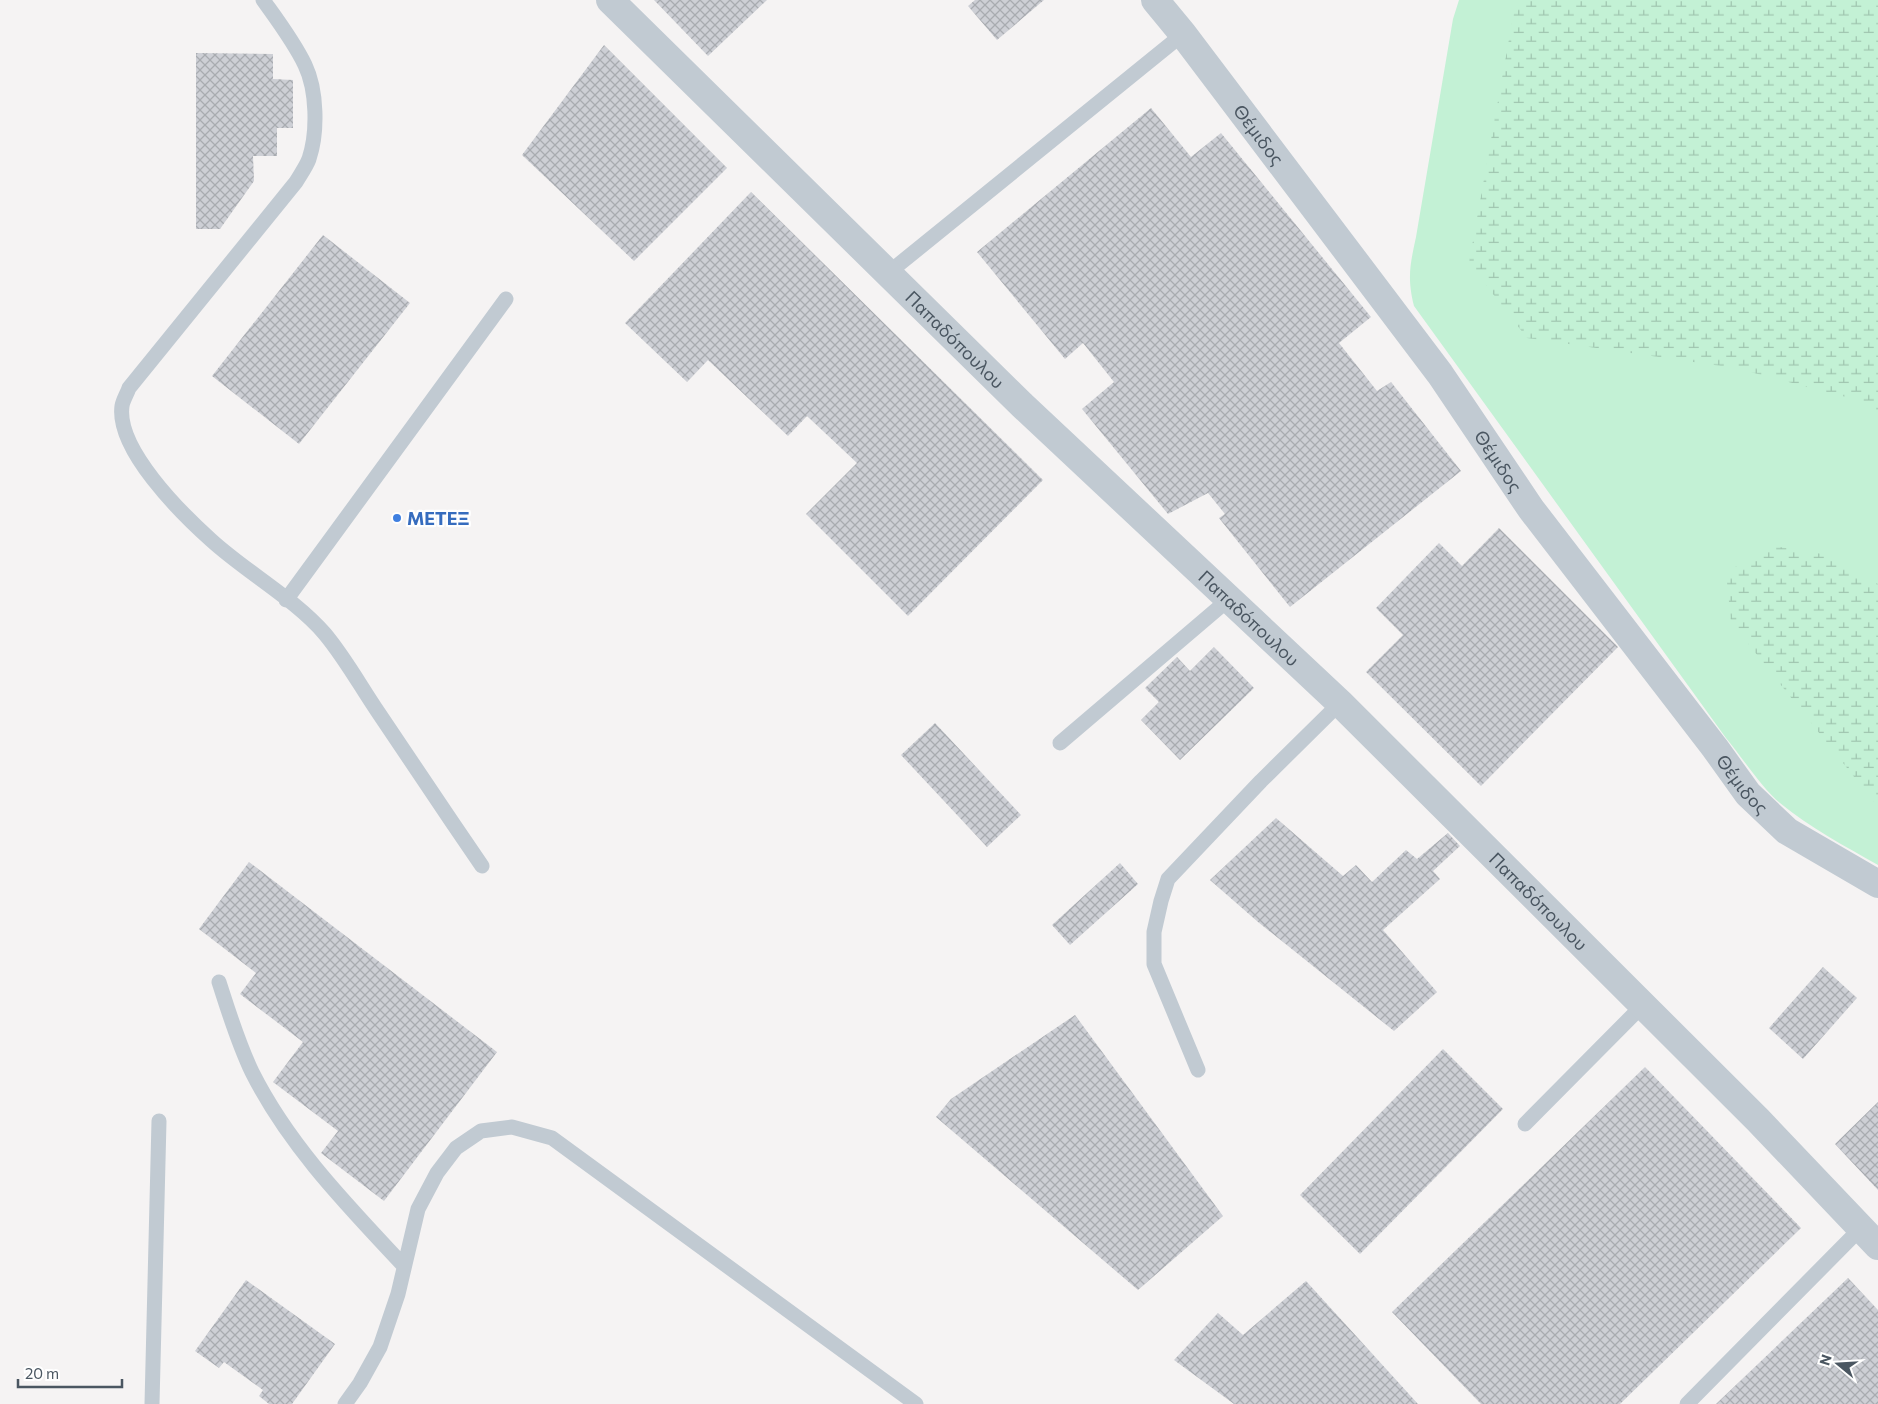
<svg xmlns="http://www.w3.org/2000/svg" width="1878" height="1404" font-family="Commissioner,sans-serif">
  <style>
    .green { fill: #c3f1d5 }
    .wetland { fill: url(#wetland-marsh) }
    .building { fill: url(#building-cross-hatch) }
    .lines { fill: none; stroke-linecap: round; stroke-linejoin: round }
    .service { stroke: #c1cad2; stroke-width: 15 }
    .minor { stroke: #c1cad2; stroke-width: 28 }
    .shop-dot { fill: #3f7fe0; stroke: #fff; stroke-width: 2 }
    .labels { text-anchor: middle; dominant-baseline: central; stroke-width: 4.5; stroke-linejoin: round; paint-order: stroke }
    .street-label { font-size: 18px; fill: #4a5661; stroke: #fff }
    .shop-label { font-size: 18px; font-weight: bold; fill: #366cbe; stroke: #fff; text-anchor: start }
  </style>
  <defs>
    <pattern id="wetland-marsh" width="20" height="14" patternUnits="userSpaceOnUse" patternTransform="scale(1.25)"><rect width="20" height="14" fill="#c3f1d5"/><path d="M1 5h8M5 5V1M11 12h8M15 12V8" fill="none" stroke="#a0c6b0"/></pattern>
    <pattern id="building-cross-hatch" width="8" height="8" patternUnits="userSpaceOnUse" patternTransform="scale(1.25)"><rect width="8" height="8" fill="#cdcfd5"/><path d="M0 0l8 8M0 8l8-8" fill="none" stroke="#a8abb0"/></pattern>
  </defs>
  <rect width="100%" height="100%" fill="#f5f3f3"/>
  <path class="green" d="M1459,0h419v865c-33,-19 -68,-37 -98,-62 -18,-15 -39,-47 -54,-65l-312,-432c-7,-28 -4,-41 2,-69l37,-218z"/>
  <path class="wetland" d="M1516,0h362v418l-5,-14 -138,-36 -208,-30 -58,-75z
    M1774,546l48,8 56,30v223l-147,-185 -5,-50z"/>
  <path class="building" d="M654,0h113l-59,56z
    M975,0h69l-47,40 -29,-34z
    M604,45l123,123 -93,93 -112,-106z
    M196,53l77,1v25l20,1v48h-16v28h-24l1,25 -34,48h-24z
    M1151,108l40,49 30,-24 150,184 -32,26 38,48 14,-9 70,89 -171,136 -71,-89 6,-4 -17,-21 -40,21 -86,-105 32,-27 -31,-39 -18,16 -88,-107z
    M751,192l292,288 -135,136 -102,-102 51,-51 -50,-47 -19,20 -80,-76 -21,22 -62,-59z
    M323,235l87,68 -111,141 -87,-68z
    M1499,528l119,119 -137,139 -115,-114 37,-37 -27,-27 63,-65 23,23z
    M1214,647l40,41 -74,72 -39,-40 18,-18 -14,-14 32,-31 13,14z
    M935,723l86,92 -34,32 -86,-92z
    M1276,818l67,58 13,-11 16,17 34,-32 11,9 31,-26 12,13 -27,25 7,8 -57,51 54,62 -43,39 -136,-109 -48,-42z
    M249,862l248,190 -113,149 -63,-48 17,-22 -65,-49 30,-40 -63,-48 16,-21 -57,-44z
    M1120,863l18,21 -68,61 -18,-20z
    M1823,967l34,31 -54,61 -34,-31z
    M1075,1015l148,201 -85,74 -202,-173 15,-18z
    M1443,1049l60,60 -143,145 -60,-59z
    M1645,1067l156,161 -181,176h-139l-89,-92z
    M1878,1102v88l-43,-46z
    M1848,1278l30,32v94h-162z
    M246,1280l89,64 -43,60h-23l-10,-8 4,-6 -39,-28 -5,6 -24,-17z
    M1306,1281l112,123h-184l-60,-44 44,-47 25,22z"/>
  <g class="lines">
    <path class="service" d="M263,0c15,21 31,42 42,65 12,25 13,67 4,94 -3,8 -9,16 -13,23l-167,206c-2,6 -6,12 -7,18 -6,43 59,107 89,134 35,32 84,59 114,94 20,24 36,53 53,78 35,52 69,103 104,154
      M887,274l296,-240
      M286,600l220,-301
      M1060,743l169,-144
      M219,982c10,31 19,61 33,90 37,74 96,134 152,194
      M1198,1070l-44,-106v-32l7,-31 7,-22 93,-98 79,-78
      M1525,1124l118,-119
      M152,1404l7,-283
      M345,1404l15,-21 20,-36 18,-53 20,-85 19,-36 19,-25 25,-17 31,-4 40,11 364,266
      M1687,1404l174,-176"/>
    <g class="minor">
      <path id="s1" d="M610,0l412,405 318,298 418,417 120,126"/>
      <path id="s2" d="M1155,0l28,34 257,340 91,135 184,239 33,46 39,37 91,53"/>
    </g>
  </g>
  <circle class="shop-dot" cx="397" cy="518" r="5"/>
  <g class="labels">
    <g class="street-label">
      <text stroke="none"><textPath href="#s2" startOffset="170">Θέμιδος</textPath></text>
      <text stroke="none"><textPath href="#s1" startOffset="484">Παπαδόπουλου</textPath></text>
      <text stroke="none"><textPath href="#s2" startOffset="575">Θέμιδος</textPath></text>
      <text stroke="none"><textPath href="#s1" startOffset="889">Παπαδόπουλου</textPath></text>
      <text stroke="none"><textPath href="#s2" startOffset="980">Θέμιδος</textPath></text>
      <text stroke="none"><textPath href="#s1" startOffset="1294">Παπαδόπουλου</textPath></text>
    </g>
    <g class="shop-label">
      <text x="407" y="518">ΜΕΤΕΞ</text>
    </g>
  </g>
  <g transform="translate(1838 1364) rotate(288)" stroke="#ffffff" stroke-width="4" paint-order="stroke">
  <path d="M0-4L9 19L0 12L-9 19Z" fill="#4a5661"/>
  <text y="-8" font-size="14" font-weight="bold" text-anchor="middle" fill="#4a5661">N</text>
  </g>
  <path d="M18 1379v8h104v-8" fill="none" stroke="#4a5661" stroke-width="2.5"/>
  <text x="25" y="1379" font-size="15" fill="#4a5661" stroke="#ffffff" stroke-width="4" paint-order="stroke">20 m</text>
</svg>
